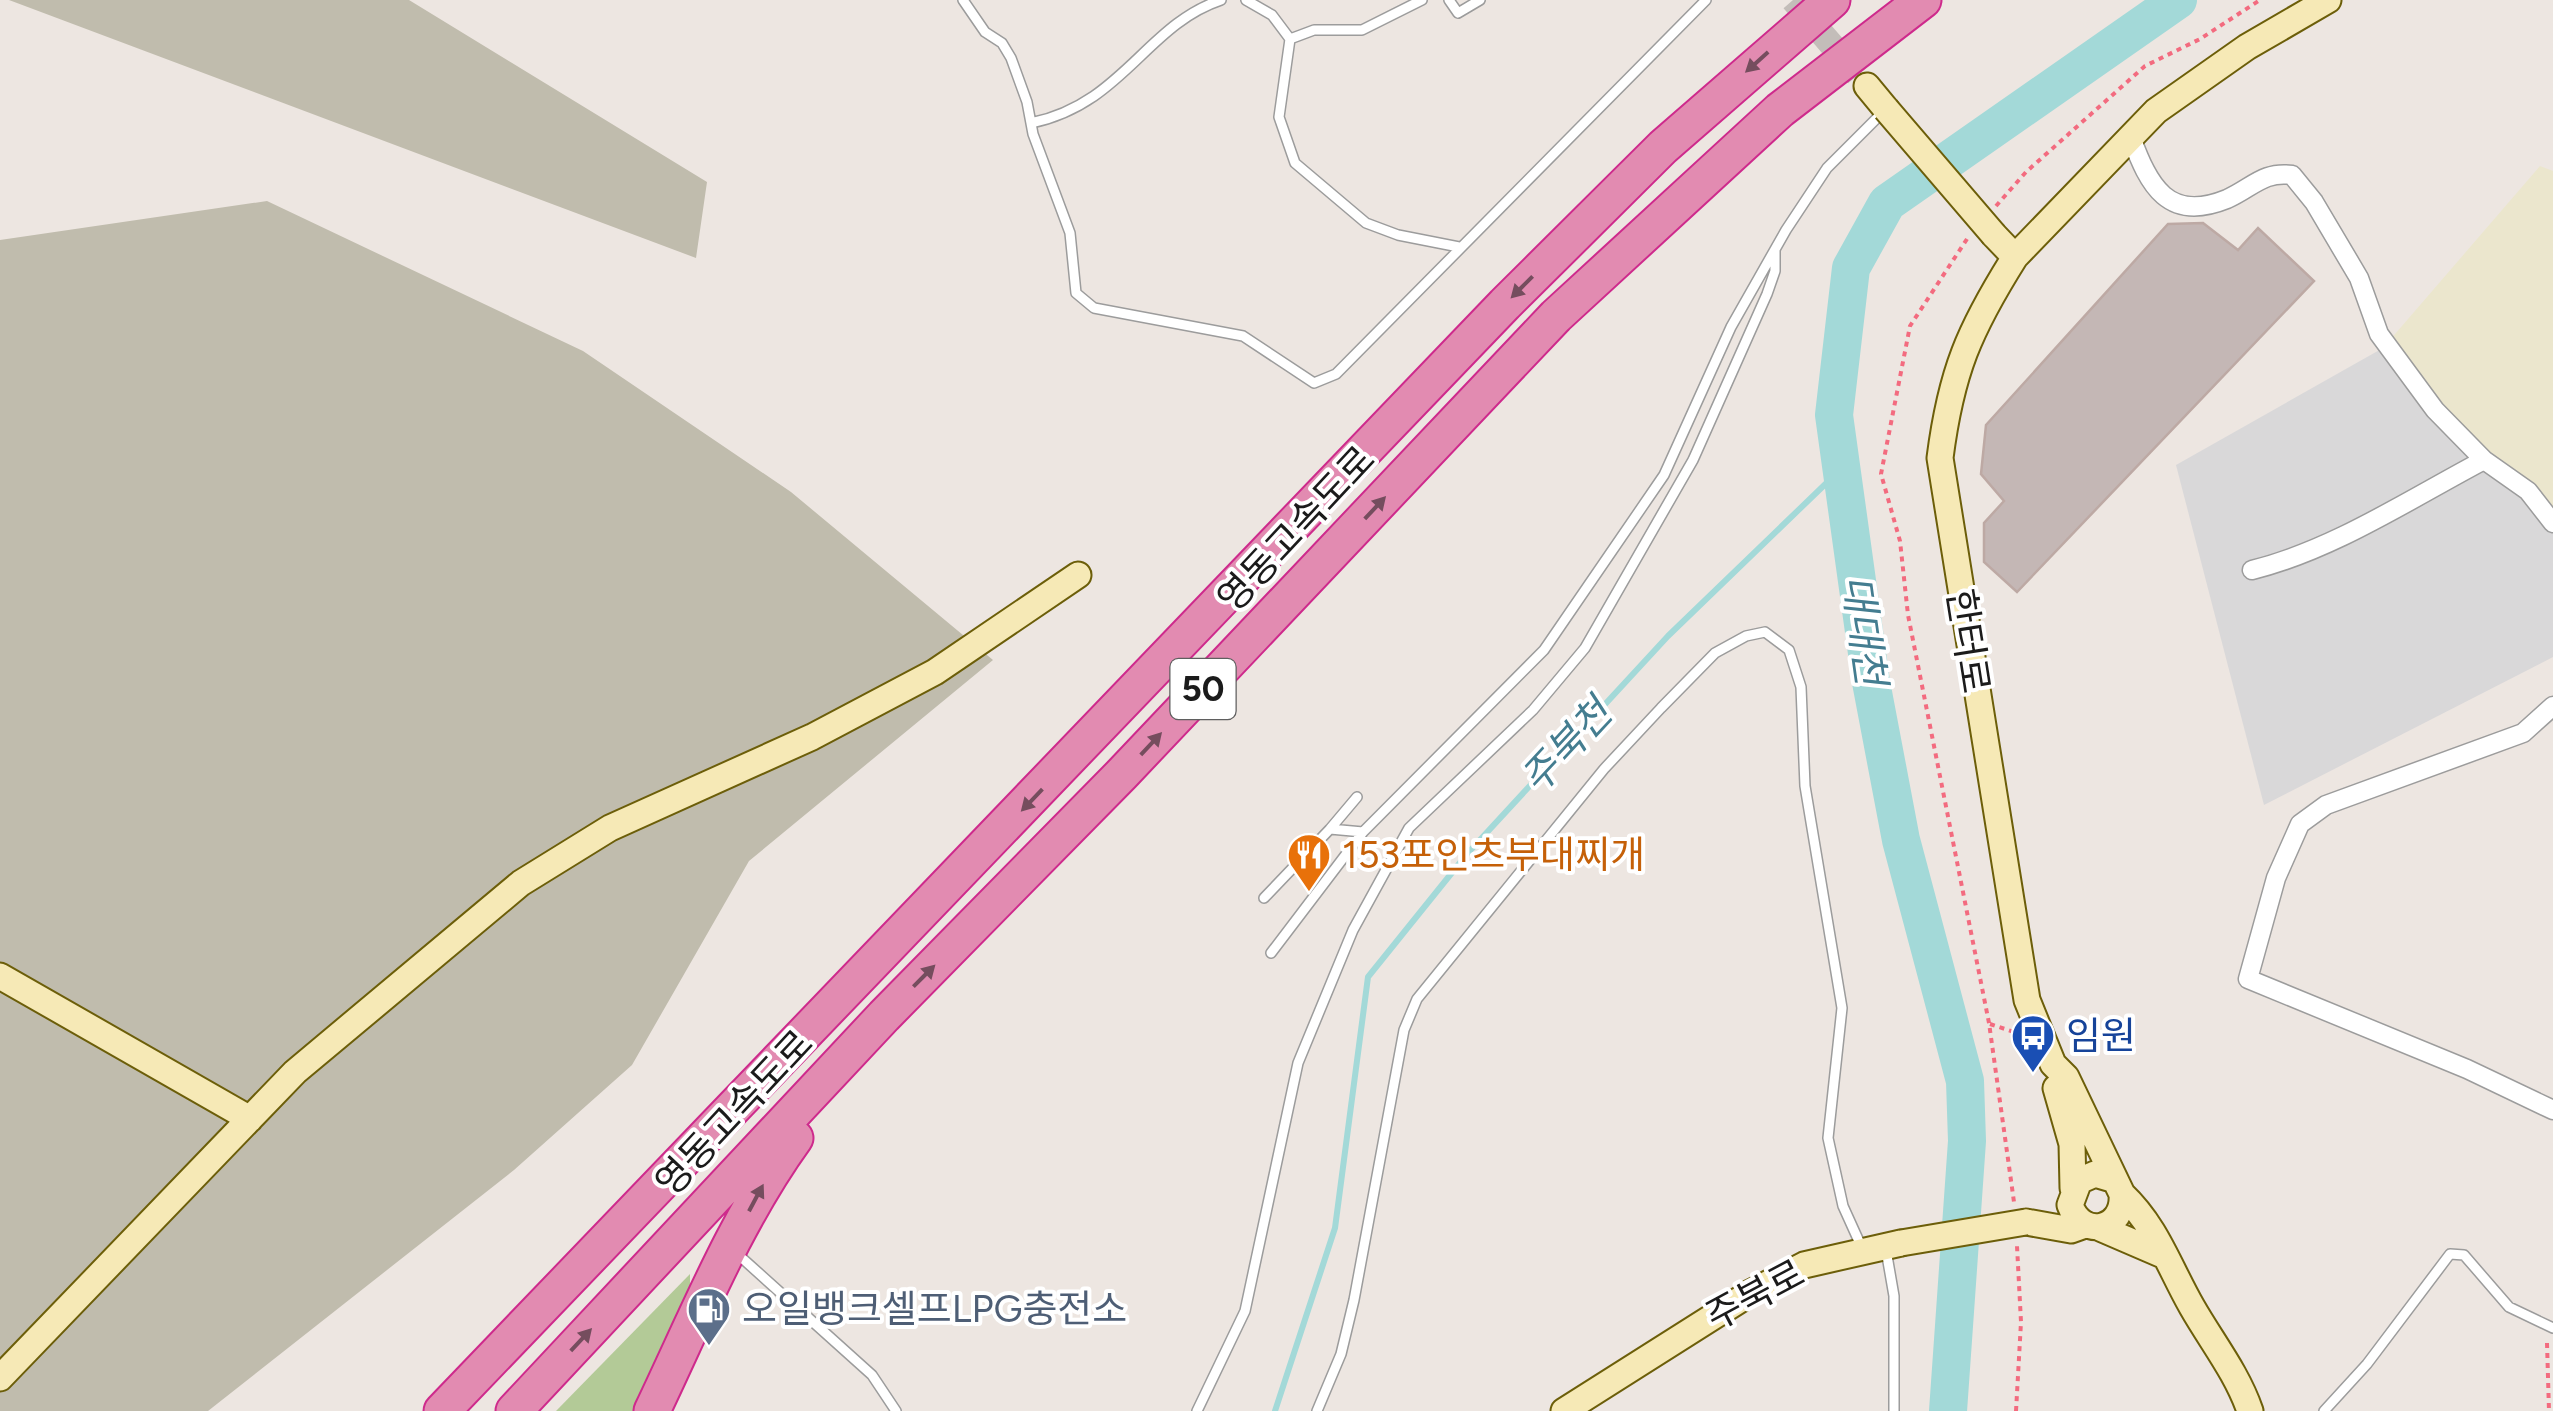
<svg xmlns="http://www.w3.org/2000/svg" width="2553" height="1411" font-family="Figtree,'Noto Sans KR',sans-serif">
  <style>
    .residential { fill: #d9d8d9 }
    .construction { fill: #c0bcad }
    .farmland { fill: #ebe6cd }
    .forest { fill: #b3ca97 }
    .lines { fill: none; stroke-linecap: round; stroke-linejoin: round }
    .stream { stroke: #a3d9d8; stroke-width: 6 }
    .river { stroke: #a3d9d8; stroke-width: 38 }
    .building { fill: #c4b7b5; stroke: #bda9a4; stroke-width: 2.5 }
    .secondary-tunnel { stroke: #c3bdb9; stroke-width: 25; stroke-dasharray: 25 12; stroke-linecap: butt }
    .lane-casing { stroke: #9c9c9c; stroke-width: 12 }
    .street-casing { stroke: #9c9c9c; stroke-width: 21 }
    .secondary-casing { stroke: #6c5e09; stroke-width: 29 }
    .highway-casing { stroke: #ce2a8c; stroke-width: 39 }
    .path { stroke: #f36b7f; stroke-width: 4; stroke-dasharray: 5 5; stroke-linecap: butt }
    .lane { stroke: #fff; stroke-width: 9 }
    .street { stroke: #fff; stroke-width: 18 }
    .secondary { stroke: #f6e9b6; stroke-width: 25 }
    .highway { stroke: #e28bb1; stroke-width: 35 }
    .secondary-bridge-casing { stroke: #6c5e09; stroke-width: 29; stroke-linecap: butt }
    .secondary-bridge { stroke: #f6e9b6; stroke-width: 25 }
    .oneway { fill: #754d5e }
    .labels { text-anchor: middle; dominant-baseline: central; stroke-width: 8; stroke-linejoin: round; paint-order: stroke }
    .shield { fill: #fff; stroke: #5f5f5f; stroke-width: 2.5 }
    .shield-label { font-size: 35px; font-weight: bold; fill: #1b1b1b }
    .street-label { font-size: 38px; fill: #1b1b1b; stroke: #fff }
    .food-label { font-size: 38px; fill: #c56008; stroke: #fff; text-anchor: start }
    .transit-label { font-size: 38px; fill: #164399; stroke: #fff; text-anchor: start }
    .service-label { font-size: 38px; fill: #4e5e75; stroke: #fff; text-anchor: start }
    .water-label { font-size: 40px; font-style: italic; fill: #447d90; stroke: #fff }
  </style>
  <rect width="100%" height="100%" fill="#ede6e1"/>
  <path class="residential" d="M2383,348l170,167v142l-289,148 -88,-340z"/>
  <path class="construction" d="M9,0h400l298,182 -11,76z
    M267,201l316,150 208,141 202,168 -244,201 -117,204 -118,105 -306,241h-208v-1171z"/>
  <path class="farmland" d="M2540,166l13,5v344l-170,-167z"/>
  <path class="forest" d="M690,1274v16l-52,121h-82z"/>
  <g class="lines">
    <path class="stream" d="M1275,1411l60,-183 33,-251 99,-123 201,-218 174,-168"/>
    <path class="river" d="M1948,1411l19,-270 -2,-60 -64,-241 -30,-158 -37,-267 17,-147 36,-65 291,-203"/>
  </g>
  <path class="building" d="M2203,223l35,27 20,-22 56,53 -297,311 -33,-30v-39l20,-22 -23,-27 5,-49 182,-201z"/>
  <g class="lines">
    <path class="secondary-tunnel" d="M1793,0l74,86"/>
    <g class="lane-casing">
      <path id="lane" d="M963,0l22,32 17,11 9,15 16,44 6,32 37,99 6,60 18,15 149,28 71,47 22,-9 370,-374
        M1246,0l26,15 18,24 24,-9h48l60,-30
        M1449,0l9,13 22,-13
        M1290,39l-11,78 16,46 71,60 32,12 61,12
        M1031,123c92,-19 115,-98 190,-123
        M1330,829l27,-32
        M1264,898l66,-69 33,3
        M1271,953l92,-121 181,-182 120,-175 67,-148 55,-97 41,-62 57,-57
        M1886,1250l8,46v115
        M743,1259l129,116 24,36
        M1197,1411l48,-100 53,-248 55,-133 56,-102 124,-118 52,-62 108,-188 74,-166 8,-23v-21
        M1317,1411l24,-57 13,-54 50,-270 13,-31 187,-230 57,-61 54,-55 31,-17 19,-4 24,18 12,37 4,99 37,222 -14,130 15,68 19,42
        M2324,1411l43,-47 83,-110 14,1 45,52 44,21"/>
    </g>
    <g class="street-casing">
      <path id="street" d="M2131,137c18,49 37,86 96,62 25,-11 36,-28 65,-24l22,27 45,76 20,56 56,76 49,50c-74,39 -151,90 -232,110
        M2484,460l44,31 25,32
        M2553,706l-30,27 -197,72 -26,19 -24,54 -28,101 219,90 86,41"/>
    </g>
    <g class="secondary-casing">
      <path id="secondary" d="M1867,86l19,23
        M1994,235l21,22c-46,73 -64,115 -75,201l87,542 26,64 13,13 56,117c3,36 -40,46 -52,11l9,-24 16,-7 17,5
        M2015,257l141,-146 91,-64 81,-47
        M0,976l250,143
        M2056,1088l16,56 1,44
        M2122,1194c35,33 47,73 70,113 20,35 45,66 58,104
        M2026,1222l45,8 14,-5
        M2100,1228l65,28
        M0,1378l295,-306 226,-189 89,-55 202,-91 123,-65 143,-97
        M1564,1411l188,-119 52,-27 97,-22"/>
    </g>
    <g class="highway-casing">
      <path id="highway" d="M442,1411l1063,-1107 158,-157 169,-147
        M514,1411l370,-395 238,-242 434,-458 224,-206 143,-110
        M652,1411c44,-92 83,-190 143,-273"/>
    </g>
    <path class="path" d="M1996,206l30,-34 119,-106 55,-27 60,-39
      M1967,239l-57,87 -29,148 19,67 8,74 81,408 25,179
      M1990,1024l24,8
      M2547,1343l2,68
      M2016,1411l5,-89 -4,-76"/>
    <use href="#lane" class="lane"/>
    <use href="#street" class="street"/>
    <use href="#secondary" class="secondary"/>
    <use href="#highway" class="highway"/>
    <g class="secondary-bridge-casing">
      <path id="secondary-bridge" d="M1886,109l108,126
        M1901,1243l125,-21"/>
    </g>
    <use href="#secondary-bridge" class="secondary-bridge"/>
  </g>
  <defs><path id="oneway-solid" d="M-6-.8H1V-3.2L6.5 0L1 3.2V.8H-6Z" transform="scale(2.5)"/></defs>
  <g class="oneway">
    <use href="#oneway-solid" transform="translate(1757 62) rotate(138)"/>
    <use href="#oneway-solid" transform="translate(1522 287) rotate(135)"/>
    <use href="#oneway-solid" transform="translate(1375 508) rotate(-47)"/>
    <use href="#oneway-solid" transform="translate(1151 744) rotate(-47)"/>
    <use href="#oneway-solid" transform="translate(1032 800) rotate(134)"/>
    <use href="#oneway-solid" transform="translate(924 976) rotate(-45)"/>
    <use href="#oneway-solid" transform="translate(756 1198) rotate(-62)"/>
    <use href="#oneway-solid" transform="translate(581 1340) rotate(-47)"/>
  </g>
  <defs>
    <g id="restaurant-pin" transform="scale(2.25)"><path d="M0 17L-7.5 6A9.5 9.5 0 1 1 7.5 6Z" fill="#e8710a" stroke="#fff"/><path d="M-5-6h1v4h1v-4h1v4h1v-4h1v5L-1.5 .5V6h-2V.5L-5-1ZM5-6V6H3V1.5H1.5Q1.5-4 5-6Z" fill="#fff"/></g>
    <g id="bus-pin" transform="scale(2.25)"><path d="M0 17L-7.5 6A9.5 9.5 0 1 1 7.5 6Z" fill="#1a4fb4" stroke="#fff"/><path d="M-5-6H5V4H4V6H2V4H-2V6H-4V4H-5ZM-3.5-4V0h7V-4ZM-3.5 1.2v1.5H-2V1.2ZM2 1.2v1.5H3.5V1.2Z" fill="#fff"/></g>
    <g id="fuel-pin" transform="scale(2.25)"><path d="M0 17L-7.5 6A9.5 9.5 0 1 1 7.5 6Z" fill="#5c6f8a" stroke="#fff"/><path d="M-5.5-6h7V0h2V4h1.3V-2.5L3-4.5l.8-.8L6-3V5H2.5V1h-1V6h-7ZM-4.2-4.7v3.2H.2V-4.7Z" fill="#fff"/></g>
  </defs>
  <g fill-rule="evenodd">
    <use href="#restaurant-pin" x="1309" y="855"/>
    <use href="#bus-pin" x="2033" y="1036"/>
    <use href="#fuel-pin" x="709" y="1309"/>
  </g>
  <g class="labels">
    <rect class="shield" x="1170.5" y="659" width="65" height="60" rx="8"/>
    <g class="shield-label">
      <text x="1203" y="689">50</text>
    </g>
    <g class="street-label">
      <text transform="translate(1296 529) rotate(-47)">영동고속도로</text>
      <text transform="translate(1968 641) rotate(81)">한터로</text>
      <text transform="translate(734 1113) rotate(-47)">영동고속도로</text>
      <text transform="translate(1755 1295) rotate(-28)">주북로</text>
    </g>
    <g class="food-label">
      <text x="1342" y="855">153포인츠부대찌개</text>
    </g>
    <g class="transit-label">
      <text x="2066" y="1036">임원</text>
    </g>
    <g class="service-label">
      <text x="742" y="1309">오일뱅크셀프LPG충전소</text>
    </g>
    <g class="water-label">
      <text transform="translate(1864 630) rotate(82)">대대천</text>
      <text transform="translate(1566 746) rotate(-47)">주북천</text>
    </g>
  </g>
</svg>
